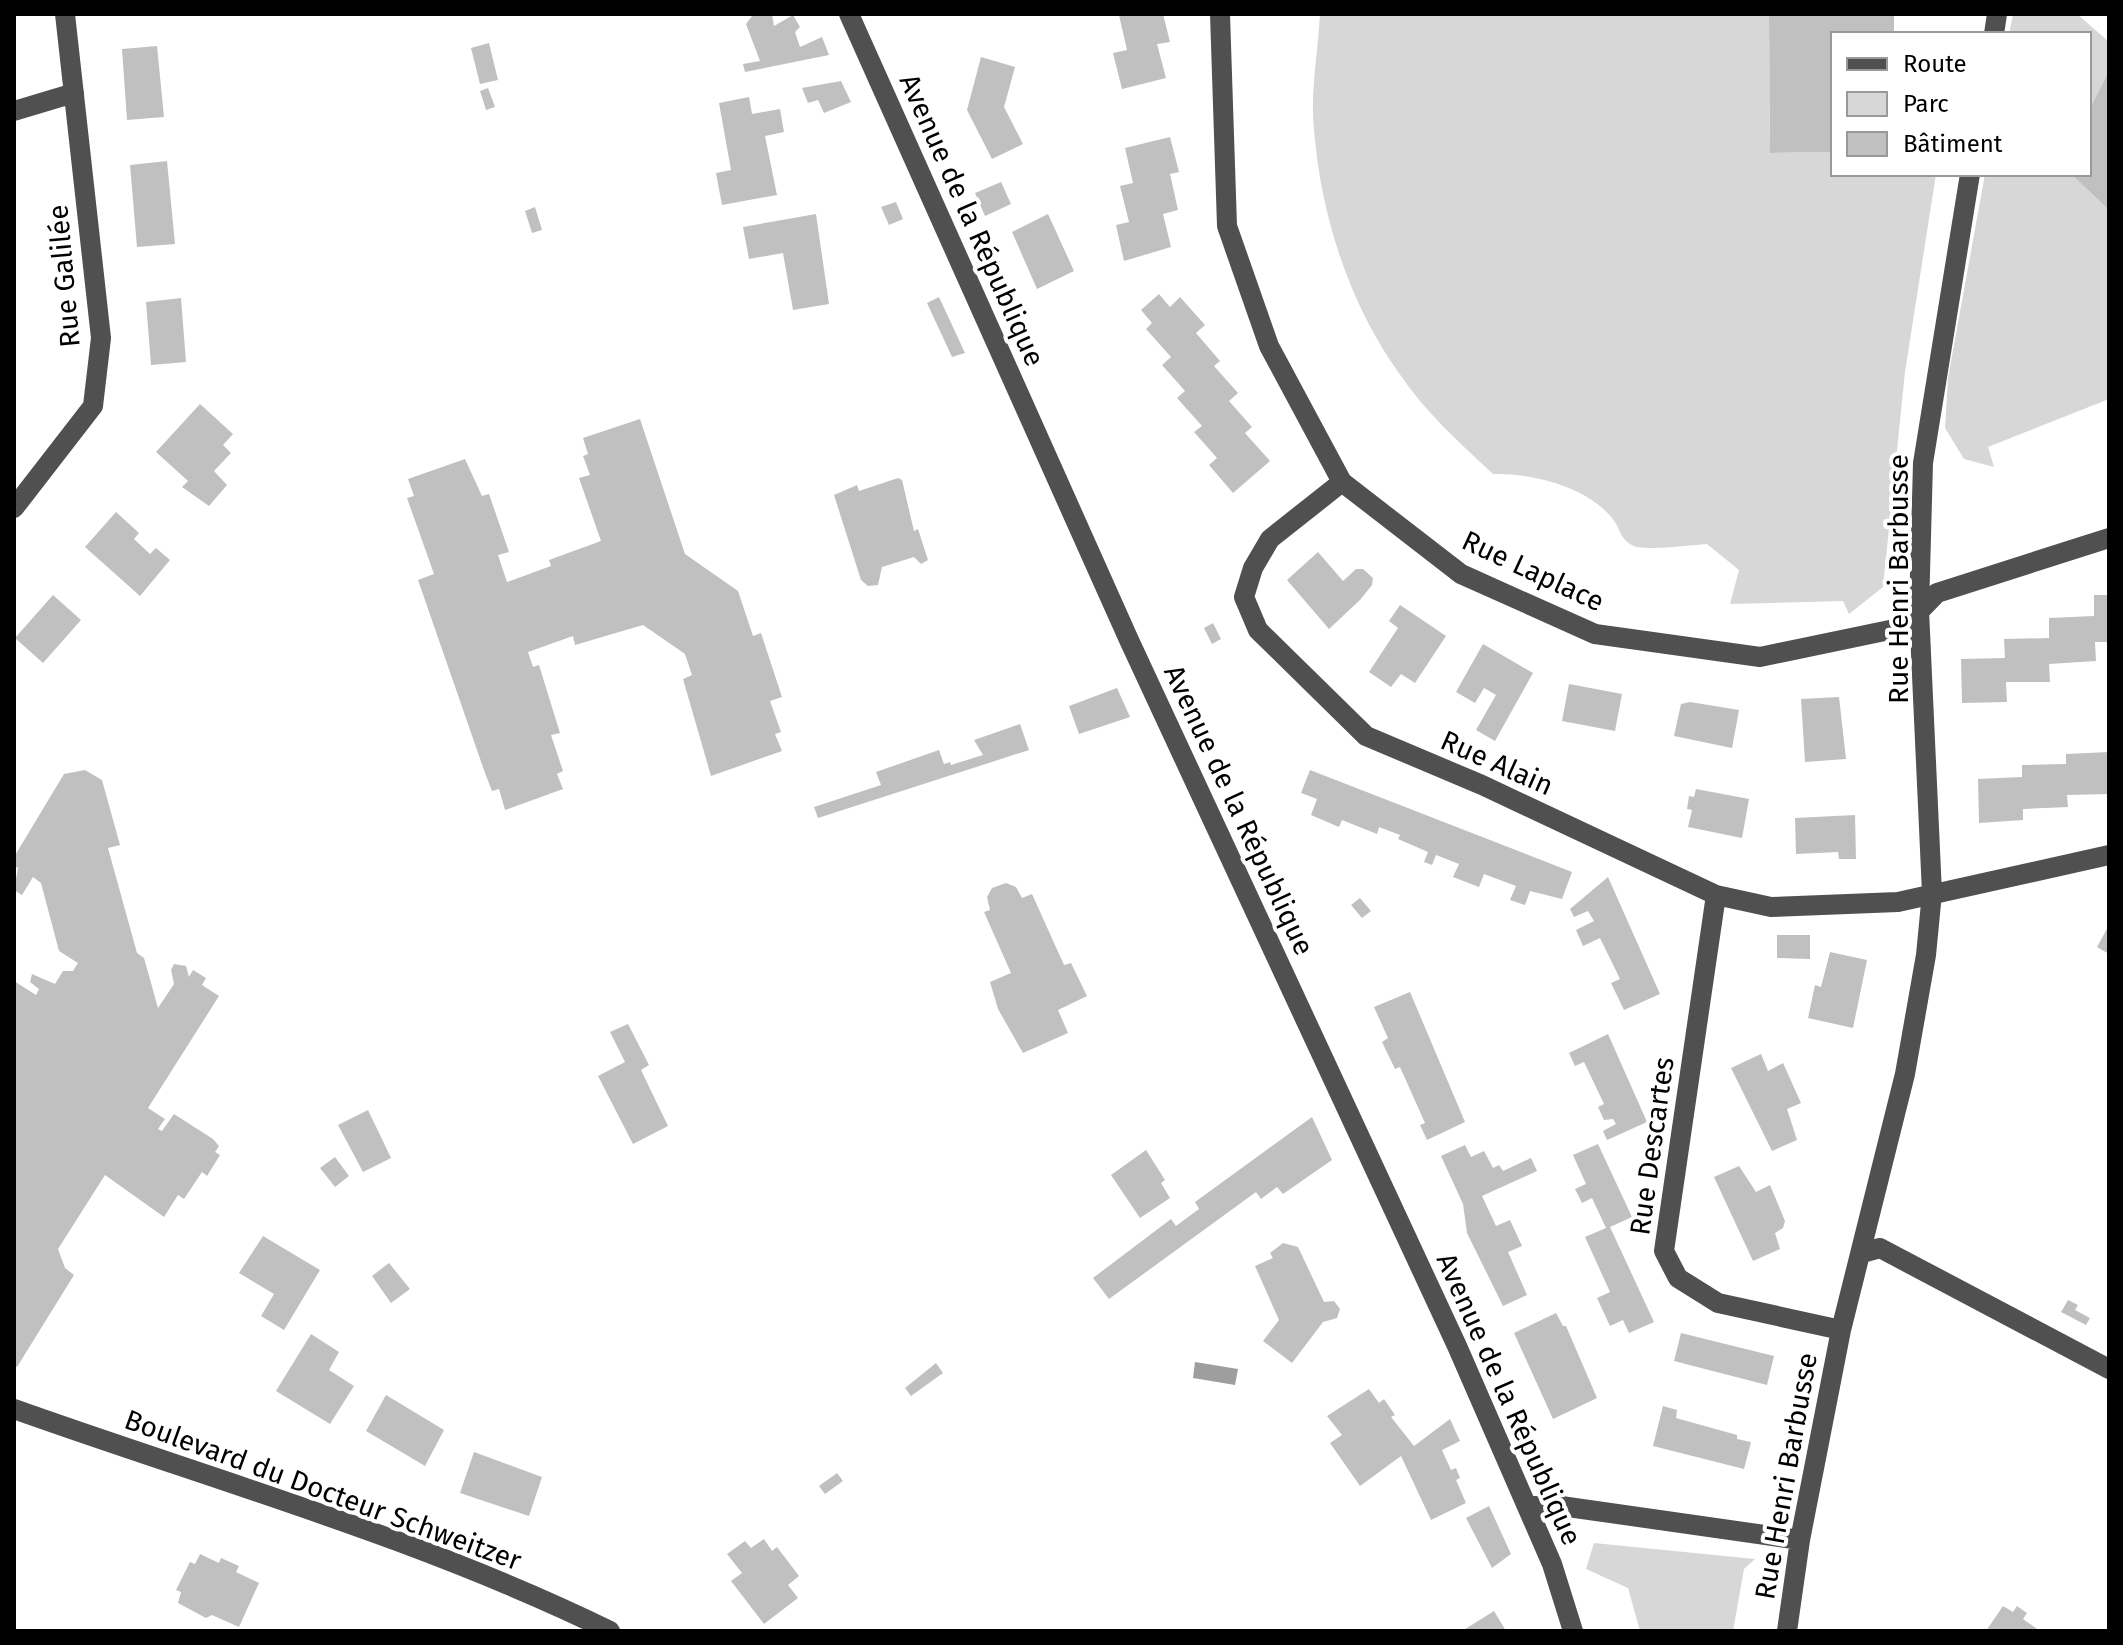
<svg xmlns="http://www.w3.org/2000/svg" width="2123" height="1645" font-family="'Fira Sans',sans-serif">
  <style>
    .green { fill: #d7d7d7 }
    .water { fill: #9e9e9e }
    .building { fill: #c0c0c0 }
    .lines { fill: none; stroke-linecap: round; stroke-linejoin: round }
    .minor { stroke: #505050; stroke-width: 20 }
    .labels { text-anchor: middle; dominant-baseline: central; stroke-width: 8; stroke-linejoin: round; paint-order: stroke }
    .street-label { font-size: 28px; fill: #000; stroke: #fff }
  </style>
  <rect width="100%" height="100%" fill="#fff"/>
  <path class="green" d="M1320,14h449l1,139 63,-1v22h103l-31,198 -22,215 -34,27 -6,-13 -113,3 9,-34 -32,-26c-15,1 -62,7 -73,2 -15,-7 -13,-17 -22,-28 -26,-32 -81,-45 -119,-44 -32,-30 -67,-61 -92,-98 -51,-70 -80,-159 -87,-246 -4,-37 4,-78 6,-116z
    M2013,14h64l32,28v32l-20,39v-79h-80z
    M1985,174h86l38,36v189l-121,48 6,20 -30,-8 -19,-31 3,-50z
    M1594,1543l161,16 -11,10 -11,62h-93l-12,-43 -42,-19z"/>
  <path class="water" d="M1195,1362l43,7 -3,16 -42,-7z"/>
  <path class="building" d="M772,14l2,12 19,-11 7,12 -5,5 5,15 22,-10 7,18 -84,17 -2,-8 17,-3 -14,-37 6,-8z
    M1163,14l7,28 -13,2 9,34 -44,11 -9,-36 14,-3 -8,-35z
    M1769,14h125v20h-61v118l-63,1z
    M489,43l9,37 -18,4 -9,-36z
    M157,46l7,71 -37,3 -5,-71z
    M981,57l34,10 -11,40 19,37 -31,15 -25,-49z
    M2109,71v139l-38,-36h18v-63z
    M841,81l10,21 -27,11 -6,-13 -10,3 -6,-15z
    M488,88l7,19 -9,3 -6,-19z
    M749,97l3,17 28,-5 4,23 -19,4 12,59 -55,10 -6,-32 15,-3 -12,-67z
    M1170,137l9,35 -9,2 8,36 -15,4 8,33 -47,14 -8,-36 13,-3 -9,-36 13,-3 -8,-35z
    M167,161l8,83 -38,3 -7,-82z
    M1001,182l10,22 -26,12 -10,-23z
    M896,202l7,17 -14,6 -8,-18z
    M535,207l7,23 -10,3 -7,-22z
    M816,214l13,90 -36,6 -10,-57 -34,6 -6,-32z
    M1048,214l26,57 -37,18 -25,-57z
    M1159,294l11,13 10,-10 25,28 -9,8 24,28 -6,5 24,27 -9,8 23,26 -7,6 25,28 -37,32 -24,-28 8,-7 -23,-26 8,-6 -25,-28 8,-7 -23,-26 9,-8 -25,-28 6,-6 -11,-13z
    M939,297l26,56 -13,4 -25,-54z
    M181,298l5,64 -35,3 -5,-63z
    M200,404l33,30 -10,11 8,8 -17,18 13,14 -18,21 -27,-19 6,-6 -32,-29z
    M640,419l45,135 53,37 15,45 8,-3 21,64 -12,4 11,31 -6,2 7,17 -71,25 -28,-97 9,-4 -7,-21 -42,-29 -68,20 -2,-9 -45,16 5,15 6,-2 21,68 -9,2 12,36 -6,3 6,15 -58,21 -6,-21 -7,2 -7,-18 -67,-193 16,-6 -27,-76 7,-2 -6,-17 57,-20 17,37 7,-2 20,58 -11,3 9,27 44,-16 -2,-6 52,-19 -22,-63 11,-3 -7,-19 5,-2 -5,-16z
    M898,478l4,2 12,51 4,-2 10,31 -7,4 -7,-7 -32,10 -4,18 -10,1 -7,-6 -27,-85 23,-10 2,6z
    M116,512l23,21 -5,6 16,15 6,-6 14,12 -30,36 -55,-49z
    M1318,552l25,29 13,-12h7l10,9 -1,7 -12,15 -31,29 -42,-49z
    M53,595l28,25 -38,43 -28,-25z
    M2094,595h15v47h-14l1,19 -47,3 1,18h-44l1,20 -45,1 -1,-44 44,-1 -1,-19 45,-1v-20l45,-2z
    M1400,605l46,31 -31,47 -14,-9 -10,13 -22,-15 29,-44 -9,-7z
    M1213,623l8,16 -9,5 -8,-16z
    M1483,644l50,29 -38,68 -19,-11 20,-35 -12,-7 -9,15 -19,-11z
    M1569,684l53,10 -7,37 -53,-10z
    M1117,688l13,29 -51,17 -10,-28z
    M1839,697l7,62 -41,3 -4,-63z
    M1690,702l49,8 -7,38 -58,-12 7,-32z
    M1020,724l9,26 -211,68 -4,-11 67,-22 -5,-13 63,-22 5,14 6,-2 1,3 32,-10 -9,-15z
    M2109,752v42l-42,1 1,12 -45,2v11l-44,3 -1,-44 44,-2v-12l44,-1v-10z
    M85,770l17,10 18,65 -12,3 29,105 7,5 14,50 16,-24 -3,-14 3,-6 12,2 3,11 4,-7 13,8 -4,7 17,11 -71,112 17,11 -7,10 4,2 12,-17 39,25 6,7 -4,6 5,3 -13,21 -5,-4 -18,27 -6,-4 -14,22 -59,-42 -47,74 7,19 9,7 -57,92 -3,-2v-384l22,14 3,-6 -9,-7 2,-8 23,10 8,-13h10l5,-8 -19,-12 -18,-68 -8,-6 -11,18 -8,-5 4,-22 -4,-2v-9l50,-83z
    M1310,770l262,102 -10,27 -32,-8 -5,14 -15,-5 6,-14 -32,-12 -5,13 -26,-10 6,-13 -23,-9 -4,10 -8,-3 4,-10 -30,-13 2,-4 -21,-8 -2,7 -35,-14 -3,7 -28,-12 6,-16 -16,-6z
    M1696,789l53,10 -7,39 -54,-11 4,-17 -5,-1 2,-13 5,1z
    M1855,815l1,44h-17l-1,-7 -42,2 -1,-36z
    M1608,877l52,117 -36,16 -13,-27 9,-4 -20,-41 -17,8 -7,-16 18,-9 -6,-10 -14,6 -4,-8z
    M1006,883l10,4 6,11 10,-4 32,71 7,-2 16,33 -29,14 10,23 -45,20 -25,-44 -8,-27 21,-9 -27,-61 6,-2 -3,-13 5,-9z
    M1360,898l11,13 -9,7 -11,-13z
    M2109,925v29l-12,-7z
    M1777,935h33v24l-33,-1z
    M1830,952l37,8 -14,68 -45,-10 7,-33 6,2z
    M1410,992l55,130 -38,18 -7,-15 5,-2 -25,-56 -5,2 -13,-27 6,-4 -14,-31z
    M628,1024l21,41 -8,5 27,56 -35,18 -35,-68 27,-14 -15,-30z
    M1608,1034l39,88 -40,18 -4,-9 13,-7 -3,-5 -9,1 -6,-13 6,-3 -20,-42 -9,4 -6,-13z
    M1761,1054l7,17 15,-8 18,40 -14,6 10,31 -25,11 -41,-83z
    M368,1110l23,48 -28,14 -25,-47z
    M1312,1117l20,43 -49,34 -6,-7 -16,12 -5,-7 -147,107 -16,-21 78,-59 5,7 23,-17 -4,-7z
    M1598,1144l34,73 -22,10 44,95 -25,11 -6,-13 -13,6 -13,-28 13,-6 -25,-55 21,-9 -14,-30 -10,5 -7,-14 11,-5 -13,-29z
    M1465,1145l6,12 13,-6 9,17 6,-3 4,6 28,-13 6,13 -55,25 14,30 14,-6 12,26 -14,6 19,43 -24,11 -36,-73 -4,-29 -22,-48z
    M1146,1150l19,30 -4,3 9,15 -30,20 -29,-43z
    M335,1157l14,19 -14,11 -15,-19z
    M1739,1166l17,26 14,-7 15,36 -2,7 -8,5 5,16 -27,12 -39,-84z
    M263,1236l57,34 -36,60 -23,-14 13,-22 -35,-21z
    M1283,1243l15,4 26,55 10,-1 6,8 -3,9 -14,4 -31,41 -29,-22 16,-21 -24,-54 18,-8 -3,-5z
    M389,1263l21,26 -19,14 -19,-27z
    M2068,1300l10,5 -3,5 15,8 -4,7 -25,-13z
    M1556,1313l7,13h3l31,72 -44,21 -39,-86z
    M1681,1333l93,23 -7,29 -93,-24z
    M311,1334l28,18 -10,18 25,16 -24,38 -54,-33z
    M936,1363l7,10 -32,23 -6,-8z
    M1369,1389l10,14 5,-4 11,16 -4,2 23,29 36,-27 10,22 -18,9 9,20 5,-2 4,10 -4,2 10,23 -35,17 -30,-64 -41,30 -30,-43 12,-8 -15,-19z
    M386,1395l58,35 -19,36 -59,-35z
    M1663,1406l14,4 -1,8 61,17v4l14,3 -7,27 -91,-23z
    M474,1452l68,25 -13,39 -69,-23z
    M837,1473l6,8 -18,13 -6,-8z
    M1489,1506l22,48 -19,14 -26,-50z
    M764,1539l8,12 5,-4 22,29 -11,9 10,13 -34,26 -33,-43 11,-8 -15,-19 18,-13 6,7z
    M200,1554l19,9 2,-5 18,8 -3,6 23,11 -20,44 -27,-12 -6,3 -28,-15 3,-11 -5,-2 14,-28 5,2z
    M2003,1606l10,6 4,-6 10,7 -4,6 17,12h-54z
    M1494,1611l12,20h-44z"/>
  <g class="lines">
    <path class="minor" d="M849,14l280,626 328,706 95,218 21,67
      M1220,14l7,212 42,120 73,136 119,92 134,60 165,23 144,-30 33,-34 172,-55
      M1994,34l3,-20
      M14,111l60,-18
      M1342,482l-72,57 -17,29 -9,29 14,33 108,106 116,49 234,110 55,12 127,-5 211,-47
      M14,508l79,-102 8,-68 -36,-324
      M1716,895l-52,356 14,27 40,25 123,27
      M1862,1253l18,-5 229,121
      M14,1409c199,71 406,129 596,222
      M1529,1506h32l239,34
      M1787,1631l13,-91 41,-210 64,-256 21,-119 6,-62 -13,-283 4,-147 47,-289"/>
  </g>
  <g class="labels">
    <g class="street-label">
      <text transform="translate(972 220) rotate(66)">Avenue de la République</text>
      <text transform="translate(64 276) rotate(-95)">Rue Galilée</text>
      <text transform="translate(1533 571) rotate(25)">Rue Laplace</text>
      <text transform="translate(1898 579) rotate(-90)">Rue Henri Barbusse</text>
      <text transform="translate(1497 763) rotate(24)">Rue Alain</text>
      <text transform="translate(1239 810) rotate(65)">Avenue de la République</text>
      <text transform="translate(1652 1146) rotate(-82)">Rue Descartes</text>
      <text transform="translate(1509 1399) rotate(66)">Avenue de la République</text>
      <text transform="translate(1786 1476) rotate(-80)">Rue Henri Barbusse</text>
      <text transform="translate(323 1490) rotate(20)">Boulevard du Docteur Schweitzer</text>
    </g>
  </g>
  <rect width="2123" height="1645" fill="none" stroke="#000000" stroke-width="32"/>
  <rect x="1831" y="32" width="260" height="144" fill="#ffffff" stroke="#999999" stroke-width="2"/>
  <rect x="1847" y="58" width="40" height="12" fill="#505050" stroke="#999999" stroke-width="2"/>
  <text x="1903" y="72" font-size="24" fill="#000000">Route</text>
  <rect x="1847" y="92" width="40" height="24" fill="#d7d7d7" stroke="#999999" stroke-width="2"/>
  <text x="1903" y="112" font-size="24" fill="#000000">Parc</text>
  <rect x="1847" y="132" width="40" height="24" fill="#c0c0c0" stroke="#999999" stroke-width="2"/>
  <text x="1903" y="152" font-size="24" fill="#000000">Bâtiment</text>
</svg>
